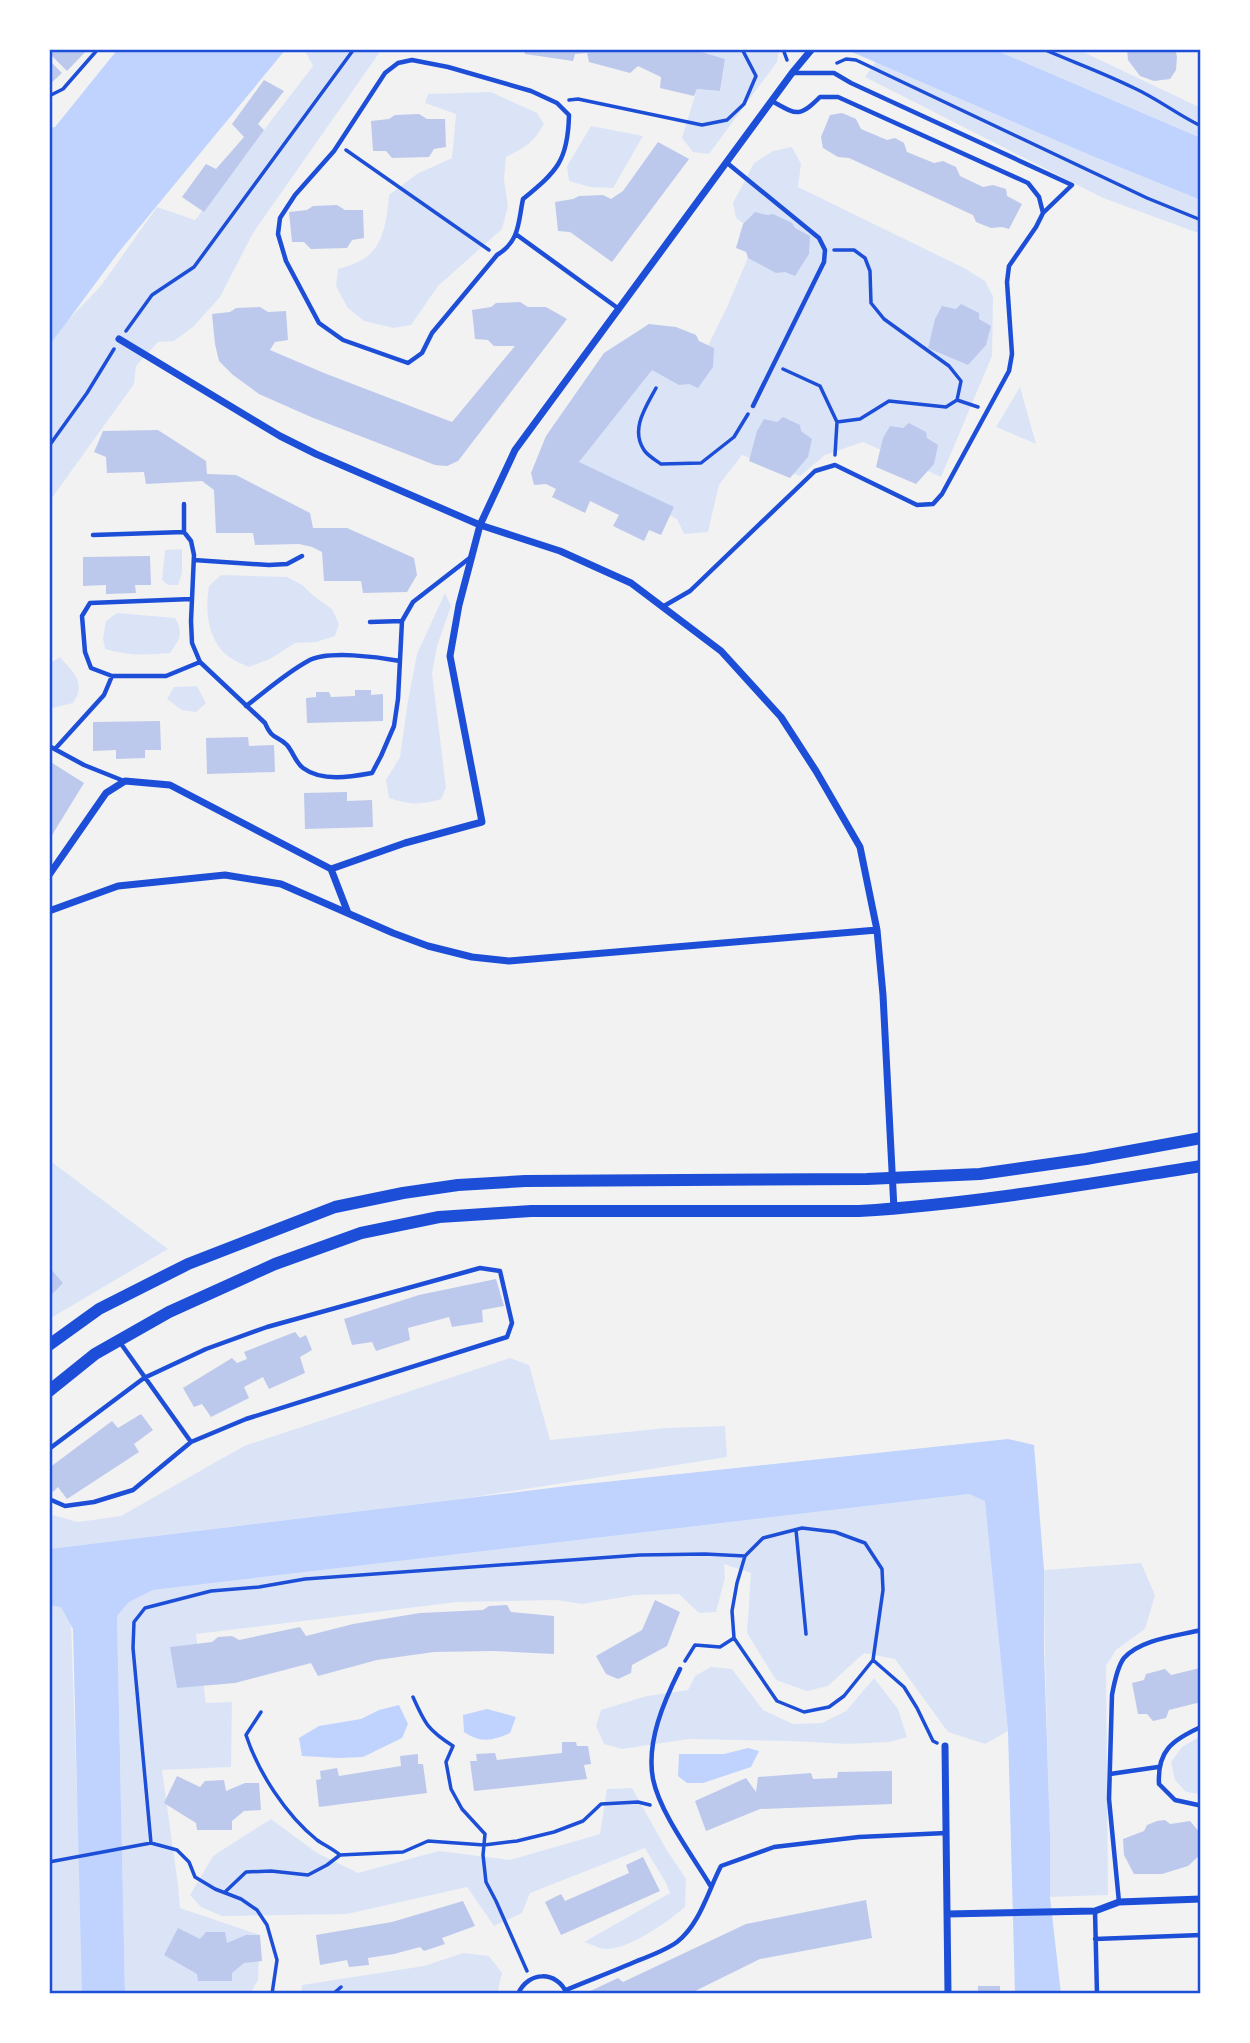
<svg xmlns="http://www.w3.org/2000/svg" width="1250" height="2043" font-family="'Space Grotesk',sans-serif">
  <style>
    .green { fill: #dbe4f7 }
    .water { fill: #bfd3fe }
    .building { fill: #bdc9ec }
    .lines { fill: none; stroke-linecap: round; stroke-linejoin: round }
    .path { stroke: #1d4ed8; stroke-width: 3.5 }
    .service { stroke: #1d4ed8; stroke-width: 4.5 }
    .minor { stroke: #1d4ed8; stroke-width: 7 }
    .secondary { stroke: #1d4ed8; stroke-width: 12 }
    .neatline { fill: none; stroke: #1d4ed8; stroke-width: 2.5 }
  </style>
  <rect width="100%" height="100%" fill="#f2f2f2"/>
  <path class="green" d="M304,49h78l-129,184 -33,64 -27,30 -19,14 -16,1 -22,24 -2,18 -85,118v-156l18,-25 33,-34 57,-80 38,13 118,-154z
    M692,49h87l-2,13 -68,92 -16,-2 -11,-14 15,-49 23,2 5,-32z
    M993,49h84l124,59v30z
    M879,57l322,138v39l-98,-36 -238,-121z
    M491,92l46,21 7,11c-12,20 -17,22 -38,33l-2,22 4,27 -6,23 -64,57 -27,39 -17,3 -30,-7 -17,-14 -11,-21 2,-17c8,-2 15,-5 22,-8 24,-12 27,-42 29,-66l28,-21 35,-16 4,-44 -31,-11 3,-9z
    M591,126l52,10 -30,52 -23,-1 -21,-6 -2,-15z
    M792,147l9,17 -3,23 166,81 21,13 8,15 -1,60 -51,121 -78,-35 -38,13 -25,21 -58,-21 -23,30 -11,47 -24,2 -7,-15 -110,-57 89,-111 43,13 28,-57 31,-73 -22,-16 -3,-15 21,-40 19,-12z
    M1020,387l16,57 -40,-17z
    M182,549v24l-4,12h-10l-6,-5 3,-30z
    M221,575l66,2 15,8 13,12 17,12 7,15 -4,12 -19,6 -21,1 -25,16 -21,8c-7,-3 -14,-6 -20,-10 -22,-16 -24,-48 -20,-71z
    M445,593l6,13 -14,40 -5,27 14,115 -5,11c-19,6 -33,6 -52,-1l-3,-18 14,-23 8,-56 9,-47z
    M117,613l58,5c9,15 5,21 -5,35 -22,2 -43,3 -65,-4l-2,-11 3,-17z
    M60,657c13,15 27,26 13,46l-24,6v-45z
    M197,686l9,17 -10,9 -14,-2 -15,-11 7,-12z
    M49,1160l119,89 -119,70z
    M510,1358l19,7 21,75 116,-12 59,-2 2,31 -259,41 -419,51v-35l29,8 43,-6 123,-70z
    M969,1494l17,7 22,230 -23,13 -37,-12 -53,-73 -31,-6 -36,33 -21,5 -31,-11 -29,-47 4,-60 -27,-9 1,14 -9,34 -17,1 -20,-19 -44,1 -53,9 -26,-4 -99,2 -261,32 10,69 26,-1 -1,65 -69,3 16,115 2,23 80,27 -2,45 -8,14h-125l-8,-378 12,-14 24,-12z
    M1141,1563l14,32 -10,34 -29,21 -10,16 2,229 -58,2c0,-109 -6,-218 -6,-327z
    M54,1594l17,29 13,371h-35v-399z
    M711,1667l21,2 31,41 30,14 29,-1 24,-12 28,-33 24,31 9,28 -17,5 -43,2 -56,-3 -102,-2 -67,10 -18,-5 -8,-18 5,-16 46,-14 41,-6 7,-14z
    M1201,1736v58l-15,-2 -11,-12 -4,-18 11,-15z
    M632,1788l34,61 20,30 -1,28c-18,15 -55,42 -79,42 -7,0 -15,-5 -22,-7l86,-49 -4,-10 -21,-35 -115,45 -8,20 -28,13 -27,-39 -120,27 -125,2 -21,-9 -11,-12 23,-39 58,-37 46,34 41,20 81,-22 71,9 90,-26 7,-45z
    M463,1953l26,3 13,17 -5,21h-196l1,-9 122,-19z"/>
  <path class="water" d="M118,49h168l-168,204 -69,93v-218l6,-1z
    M845,49h148l208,89v62l-111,-45z
    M1008,1439l26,6 10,125v80l6,186v61l11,97h-46l-7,-263 -23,-230 -16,-7 -816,96 -24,12 -12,14 8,378h-43l-9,-365 -12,-22 -12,-2v-56l518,-63z
    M399,1705l9,19 -6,14 -39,19 -25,1 -36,-2 -3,-18 20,-12 42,-7 18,-9z
    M487,1709l29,8 -6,16c-18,8 -30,10 -46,-1l-1,-17z
    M748,1748l11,3 -8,16 -48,16h-16l-9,-7 1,-22h45z"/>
  <path class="building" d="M49,49h39l-21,22 -18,-18z
    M524,49h168l33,10 -5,32 -23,-2 -3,7 -34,-8 1,-11 -23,-11 -8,7 -41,-11 -2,-9 -12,1 -2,7 -48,-7z
    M1127,49h48l2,8 -1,13 -6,9 -16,2 -14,-5 -12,-16z
    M49,60l13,13 -13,12z
    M264,80l20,11 -26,33 6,6 -60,82 -22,-15 24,-33 10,5 28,-32 -12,-13z
    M842,113l14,6 5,10 26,11 8,-2 9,5 3,9 27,11 9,-2 13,6 4,9 23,11 10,-2 13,4 1,7 15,8 -13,25 -7,-2 -11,1 -15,-6 -3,-7 -124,-57 -11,-1 -15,-9 -2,-11 9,-22z
    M419,114l8,5h18l1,28 -12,2 -5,8 -37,1 -6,-7h-13l-2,-30 18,-2 6,-4z
    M658,142l31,17 -77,103 -42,-30 -12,-1 -3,-29 18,-3 6,-3 24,-1 8,4 12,-8z
    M337,205l8,5h18l1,28 -12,2 -5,8 -36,1 -7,-7h-12l-3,-30 18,-2 6,-4z
    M755,212l12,3 6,-1 19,9 3,5 15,8 -1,18 -14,22 -10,-4 -9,1 -28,-15 -2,-6 -10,-4 7,-24z
    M520,302l8,5h18l21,12 -109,142 -11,5 -12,-1 -124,-48 -52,-23 -26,-19 -14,-14 -4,-17 -3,-30 18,-2 6,-4 24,-1 8,5 18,-1 2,29 -13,2 -5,8 54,23 128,49 63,-76h-21l-6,-6 -13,-1 -3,-29 19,-3 5,-4z
    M961,304l18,9v6l12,7 -5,19 -18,20 -40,-17 7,-29 7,-13 14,3z
    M649,324l27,3 20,8 3,6 15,7 -1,19 -15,21 -9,-4 -10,1 -27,-15 -73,92 95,45 -13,28 -12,-5 -5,11 -31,-15 6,-11 -29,-14 -5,12 -33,-16 4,-8 -10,-5 -12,1 -3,-12 15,-37 58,-83z
    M783,417l17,8 1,6 11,8 -4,18 -18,21 -41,-17 8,-30 7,-12 13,3z
    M909,423l17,9 1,6 11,7 -4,19 -18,20 -40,-17 7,-29 7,-12 13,2z
    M158,430l48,31 1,13 29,1 74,38 3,15h34l67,30 3,17 -10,17 -44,1 -2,-12h-37l-2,-29 -10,-5 -13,-3 -44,1 -2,-12h-37l-2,-43 -12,-9 -56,3 -2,-12 -37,1 -1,-16 -12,-5 9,-21z
    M150,556l1,29h-16l1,8 -30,1v-9l-23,1v-29z
    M355,690h16v5l12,-1v27l-76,2 -1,-25 10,-1v-5h13l2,5 24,-1z
    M160,721l1,29h-16v8l-29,1v-9l-23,1v-29z
    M248,737l1,9 25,-1 1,27 -68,2 -1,-36z
    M49,761l35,22 -35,57z
    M347,792v9l25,-1 1,27 -68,2 -1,-36z
    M49,1267l14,16 -14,14z
    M496,1279l8,27 -22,4 1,12 -31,5 -3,-10 -41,11 2,12 -34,11 -4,-9 -20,3 -8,-26 75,-24z
    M295,1332l5,6 6,-3 6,15 -12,7 5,16 -36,16 -6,-12 -19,10 5,11 -38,19 -9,-13 -8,3 -11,-19 49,-30 5,5 10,-4 -3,-7z
    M141,1414l12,16 -19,14 5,8 -72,47 -9,-12 -5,5 -4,-5v-19l63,-47 6,7z
    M655,1600l25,12 -13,34 -35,19 -1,8 -13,6 -12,-5 -10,-18 46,-26z
    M507,1605l4,7 43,4v38l-61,-3 -59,1 -57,8 -59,16 -7,-13 -76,20 -58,5 -7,-41 42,-5 6,-5 14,-1 7,4 61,-13 6,9 47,-12 67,-11 63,-3 6,-4z
    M1201,1661v41l-32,8 -3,8 -13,3 -6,-7h-9l-6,-31 12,-3 2,-6 19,-5 6,6 29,-7 -2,-6z
    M562,1742h14l1,4h11l3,18 -7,1 3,14 -113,12 -4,-30h7l-1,-7 19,-1 2,7 65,-7z
    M418,1754v10h5l4,29 -108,14 -3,-27 5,-1 -1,-8 17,-3 2,8 62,-10 -1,-10z
    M892,1771v33l-132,5 -54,22 -11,-30 51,-23 10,14 2,-15 53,-4 2,6 24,-1 1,-6z
    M177,1776l23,11 5,-6 19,-1 2,11 19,-8h14l2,27 -17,1 -12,10v9h-35l-1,-7 -32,-20z
    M1165,1820l5,4 20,-3 11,13v20l-13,12 -26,8h-28l-10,-19 -1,-16 21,-8 3,-6 10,-4z
    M643,1857l17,34 -99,44 -16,-33 16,-8 4,7 64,-28 -3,-8z
    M866,1900l6,38 -112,21 -71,35h-105l34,-16 5,4 123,-58z
    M463,1901l12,25 -33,12 3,6 -21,7 -4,-4 -26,7 -26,4 1,7 -20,2 -2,-7 -27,5 -4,-30 76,-13z
    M178,1928l22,11 6,-7h19l2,11 19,-8h14l2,26 -18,2 -12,10v8h-34l-1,-7 -33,-19z
    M978,1986h22v8h-22z"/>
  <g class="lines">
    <path class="path" d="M783,49l4,11
      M1043,49c30,13 61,24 91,39 24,11 44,27 67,38
      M837,63l9,-4 10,1 291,138 54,22
      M49,96l14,-7 35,-40
      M569,100l9,-1 124,26 25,-5 17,-16 12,-28 -13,-25 -3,-2
      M346,150l143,100
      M126,331l26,-36 42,-28 160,-218
      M783,369l37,17 17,36 23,-3 29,-18 57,6 11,-7 4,-19 -12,-15 -65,-47 -13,-16 -1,-32 -5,-13 -11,-8h-20
      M656,388c-10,19 -26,41 -12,62 3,5 11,10 17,14l40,-1 33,-26 14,-23
      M957,400l21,7
      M49,446l38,-53 27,-44
      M835,455l2,-33
      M802,1528l33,4 30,11 17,26 1,21 -10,70 -29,36 -15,11 -25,5 -27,-11 -43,-63 -2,-27 5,-28 8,-27 18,-18z
      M796,1530l10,104
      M873,1660l31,27 13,21 16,33 4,2
      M685,1661l10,-16 25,2 14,-9
      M413,1697c12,27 15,33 40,49l-7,16 5,27 11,20 23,25 -2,21 3,27 10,19 31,70
      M151,1843l-18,-195 1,-26 11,-14 66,-17 48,-4 46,-8 335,-24 65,-1 40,2
      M340,1855l63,-3 25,-11 56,4 33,-4 37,-9 29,-11 18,-17 37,-2 12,3
      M49,1862l102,-19 26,7 12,12 6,15 20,12 26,10 16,11 10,15 10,35 -5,34
      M225,1892l21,-20 25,-1 37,4 19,-10 13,-10c-7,-6 -16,-10 -23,-15 -31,-25 -59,-68 -71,-105l15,-23
      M333,1994l8,-7"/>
    <path class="service" d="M412,60l36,7 83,24 26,12 12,12c-1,46 -12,56 -46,84 -5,24 -3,42 -26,56l-65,78 -10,20 -14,10 -65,-23 -24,-17 -33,-62 -8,-27 2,-16 15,-23 39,-44 51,-78 13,-10z
      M793,73h41l17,10 221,102 -29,28
      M726,162l93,76 6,12 -1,12 -71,144
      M517,235l102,74
      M184,504v28l7,9 3,14 -3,66 1,22 8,19 65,61c7,17 12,12 22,22 6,7 9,18 16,23 19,14 47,9 69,5l9,-17 13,-30 4,-27 4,-78 11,-19 58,-45
      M93,535l91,-3
      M194,560l75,5 18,-1 15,-8
      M191,599l-101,4 -8,13 3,36 6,16 21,8h54l34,-14
      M664,606l26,-15 125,-120 20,-6 82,40 16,-1 9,-10 67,-123 3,-17 -5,-72 2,-16 27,-39 7,-14 -4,-16 -11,-14 -190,-86h-18c-21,21 -23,18 -48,4
      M370,622l32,-1
      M246,706c20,-15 40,-33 62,-45 19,-11 71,-4 92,0
      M49,746l35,19 40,16
      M55,749l49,-54 8,-19
      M119,1341l72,101
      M49,1449l95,-71 62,-29 61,-22 213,-59 20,3 12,52 -5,14 -261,82 -55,23 -58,48 -39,12 -29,4 -16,-7
      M680,1669c-16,32 -34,73 -27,110 7,34 39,76 57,106
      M1201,1727c-29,13 -44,24 -42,57l16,16 23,5 3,-1
      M1110,1774l48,-7
      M1119,1902l-10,-103 3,-104c2,-11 5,-28 12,-37 17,-19 53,-22 77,-28
      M1095,1911l2,83
      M1095,1939l106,-4
      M566,1990c24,-10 48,-19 71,-29 13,-5 29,-11 40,-19 23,-18 31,-51 44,-76l53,-19 85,-10 87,-4
      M518,1994c10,-23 39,-24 49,0
      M854,1994h35"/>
    <path class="minor" d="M119,339l161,97 36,18 164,71 80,26 71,32 90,68 60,66 35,54 44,76 17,83 6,65 11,214
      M331,869l74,-26 77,-21 -32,-166 9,-51 21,-80 35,-75 277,-377 20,-24
      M49,875l57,-82 19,-12 45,4 161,84 17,44
      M49,911l69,-25 107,-11 56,9 112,49 35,13 44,11 37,4 368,-31
      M945,1746l3,248
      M947,1914l148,-3 24,-9 82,-3"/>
    <path class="secondary" d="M49,1345l50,-36 89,-45 147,-57 68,-14 55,-8 67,-4 342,-2 113,-5 106,-15 115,-21
      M49,1391l46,-37 74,-42 106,-48 86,-31 78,-16 92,-6h328c115,-7 228,-27 342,-45"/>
  </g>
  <rect width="1250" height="2043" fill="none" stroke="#ffffff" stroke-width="102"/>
  <rect x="51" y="51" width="1148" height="1941" class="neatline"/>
</svg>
